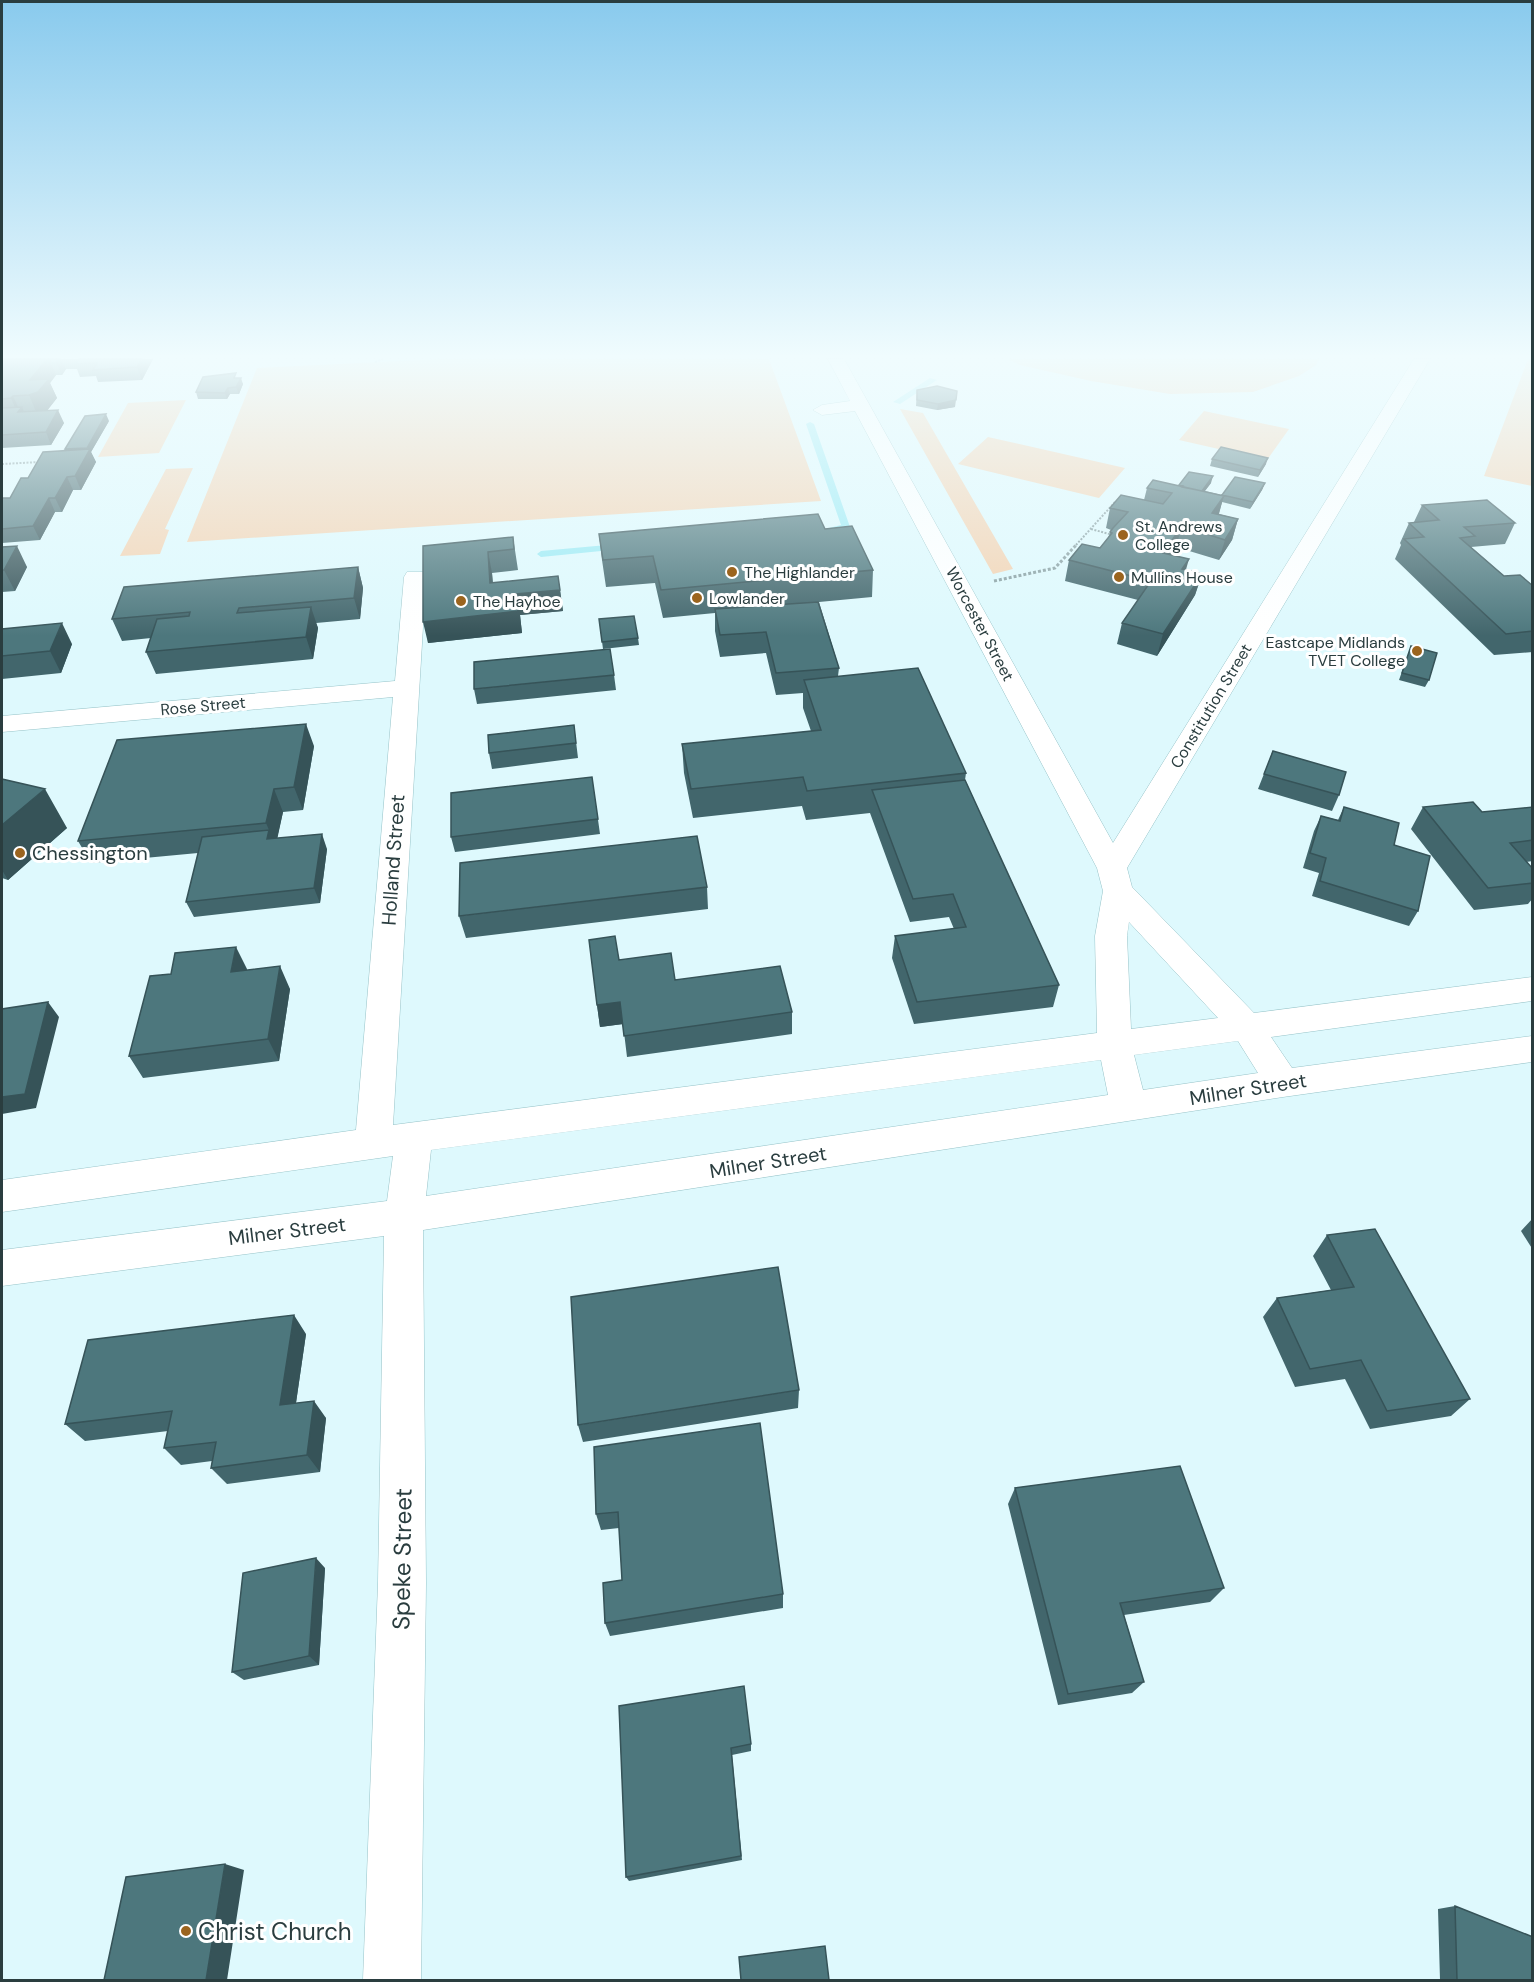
<svg xmlns="http://www.w3.org/2000/svg" width="1534" height="1982" font-family="'DM Sans',sans-serif">
  <style>
    .green { fill: #f3d3b3 }
    .lines { fill: none; stroke-linecap: round; stroke-linejoin: round }
    .stream { fill: #9ceaf4; fill-rule: evenodd }
    .minor-casing { stroke: #96c3c8; stroke-width: 1 }
    .path-far1 { stroke: #889fa2; stroke-width: 2; stroke-dasharray: 2 1.5; stroke-linecap: butt }
    .path { stroke: #889fa2; stroke-width: 3; stroke-dasharray: 3 2; stroke-linecap: butt }
    .minor { fill: #fff; fill-rule: evenodd }
    .wall { fill: #42666c }
    .shaded-wall { fill: #365358 }
    .building { fill: #4d777d; stroke: #365358; stroke-width: 1.5 }
    .poi-dot { fill: #9b641e; stroke: #fff; stroke-width: 2 }
    .labels { text-anchor: middle; dominant-baseline: central; stroke-width: 6; stroke-linejoin: round; paint-order: stroke }
    .far-poi-label { font-size: 16px; fill: #2a3d3f; stroke: #fff; text-anchor: start }
    .far-street-label { font-size: 16px; fill: #2a3d3f; stroke: #fff }
    .poi-label { font-size: 20px; fill: #2a3d3f; stroke: #fff; text-anchor: start }
    .street-label { font-size: 20px; fill: #2a3d3f; stroke: #fff }
    .near-street-label { font-size: 24px; fill: #2a3d3f; stroke: #fff }
    .near-poi-label { font-size: 24px; fill: #2a3d3f; stroke: #fff; text-anchor: start }
  </style>
  <rect width="100%" height="100%" fill="#def9fd"/>
  <path class="green" d="M440,359h329l52,142 -634,41 70,-174z
    M1008,359h311l-3,6 -17,11 -46,16 -83,2 -79,-13 -71,-16z
    M1528,359h4v127l-48,-10z
    M186,400l-27,53 -61,4 30,-54z
    M900,409l23,4 90,156 -20,5z
    M1204,411l85,18 -22,31 -88,-20z
    M988,437l137,31 -26,30 -141,-34z
    M193,468l-28,61 4,1 -9,24 -40,2 46,-87z"/>
  <g class="lines">
    <path class="stream" d="M930,378l7,2 -37,24 -7,-2z
      M810,422l4,2 36,103 -1,2 -20,3 -4,-3 16,-4 -35,-101z
      M618,544l3,1v4l-80,8 -4,-3 4,-3z"/>
    <g class="minor-casing">
      <path id="minor" d="M828,359h16l269,484 301,-484h16l-303,509 5,19 122,126 278,-36v24l-261,36 21,31 240,-32v26l-249,35 -860,133 3,353 -5,397h-58l15,-397 6,-347 -382,50v-36l385,-49 6,-45 -391,56v-32l354,-50 37,-433 -391,35v-16l393,-35 9,-104 3,-5h16l3,5 -33,548 704,-92 -2,-97 8,-45 -6,-23 -242,-457 -33,4 -9,-5 9,-5 28,-4zM1129,922l89,96 -87,11 -4,-93zM1238,1041l20,32 -115,17 -9,-35zM1101,1060l7,35 -682,101 5,-46z"/>
    </g>
    <path class="path-far1" d="M375,362l8,-3
      M2,464l38,-2
      M1091,529l22,6
      M1076,545l39,-43"/>
    <path class="path" d="M994,581l61,-13 22,-24"/>
    <use href="#minor" class="minor"/>
  </g>
  <path class="wall" d="M2,359h151l-11,21 -44,2 -2,-6 -16,1 -3,-8h-11l-4,6h-6l-6,8 7,15 -10,12 17,13 -13,22 -49,3z
    M238,378l5,6 -4,10h-9l-3,5h-29l-2,-7z
    M917,390l38,17 -18,3 -21,-4z
    M109,421l-18,31 5,10 -15,28h-8l-11,22h-7l-15,28 -38,3v-45h8l18,-20 37,-28v-1z
    M1212,459l54,5 -8,13 -48,-11z
    M1211,483l-6,8 17,4 43,-12 -3,7 -12,19 -28,-7 -3,12 19,5 -6,21 -13,20 -43,-13 -5,8 15,15 16,4 -7,21 -38,61 -40,-12 5,-21 16,-23 -73,-19 4,-21 31,-12 8,-10 3,-8 -5,-2 4,-20 34,-8 3,-12z
    M1422,505l93,18 -10,21 -34,3 33,29 29,10v66l-39,3 -99,-96 6,-14 -1,-2 9,-20 5,-1z
    M825,529l48,41 -1,27 -53,5 20,66 -1,8 128,97 -1,7 94,205 -6,22 -139,17 -22,-66 3,-22 59,-7 -5,-12 -39,5 -40,-109 -64,7 -4,-14 -109,12 -9,-45 -2,-29 129,-13 -8,-23v-15l-27,2 -10,-42 -46,4 -5,-26v-18l-52,5 -8,-35 -49,4 -4,-27 -3,-26z
    M513,537l5,33 -26,3 1,10 65,-7 5,35 -43,4 2,18 -94,10 -5,-97z
    M2,547l25,20 -12,24 -13,1z
    M358,567l5,21 -3,31 -44,4 2,5 -5,31 -157,15 -10,-22 5,-14 -29,3 -10,-22z
    M599,619l39,19 1,7 -36,4z
    M2,629l70,15 -11,29 -59,6z
    M1411,646l18,34 -4,7 -26,-7z
    M614,675l2,15 -139,14 -3,-15z
    M574,725l4,33 -86,11 -3,-16z
    M314,746l-11,64 -20,2 -6,26 50,11 -7,54 -126,14 -8,-15 12,-49 -107,10 -13,-22z
    M1273,751l66,44 -7,16 -74,-22z
    M592,777l8,57 -145,18 -4,-15z
    M2,779l65,49 -59,52 -6,-2z
    M1344,807l50,38 24,66 -9,15 -97,-30 7,-23 -16,-5 11,-37 7,-15 17,4z
    M1423,807l59,5 51,-5v54l-7,1 7,7v29l-5,6 -54,6 -63,-81z
    M707,887l1,22 -242,29 -7,-22z
    M619,960l56,20 117,32v22l-165,23 -4,-33 -23,3 -3,-22z
    M247,969v1l43,19 -11,72 -136,17 -14,-22z
    M1533,1218v32l-12,-19z
    M1327,1235l143,164 -19,17 -81,13 -25,-50 -50,8 -32,-70 14,-19 54,-8 -18,-34z
    M306,1334l-10,69 30,15 -6,54 -93,12 -16,-16 1,-7 -31,4 -17,-17 4,-17 -83,10 -20,-17z
    M799,1390l-1,18 -215,34 -5,-17z
    M594,1447l189,147v14l-173,28 -5,-13 17,-43 -3,-52 -18,2 -5,-16z
    M1015,1488l209,100 -14,14 -86,13 20,67 -12,11 -74,12 -50,-201z
    M325,1568l-6,97 -75,15 -12,-8z
    M619,1706l132,38v7l-19,4 10,105 -113,21 -3,-4z
    M1455,1906l78,74h-93l-2,-71z"/>
  <path class="shaded-wall" d="M47,359h2l7,16 -6,8 7,15 -10,13 -10,3 -8,-19 1,-15z
    M59,359h2l5,10 -4,6 -6,-12z
    M142,359h11l-11,21 -5,-13z
    M241,378l2,6 -4,10 -3,-7z
    M228,388l2,6 -3,5 -2,-6z
    M13,396l7,15 2,-4 6,13 -9,-3 -8,-19z
    M956,400l-1,7 -18,3 1,-6z
    M58,410l6,13 -13,22 -5,-13z
    M106,414l3,7 -18,31 5,10 -15,28 -6,-14 14,-25 -2,-3z
    M1268,458l-2,6 -8,13 2,-7z
    M1213,476l-2,7 -14,18 2,-7z
    M67,477l6,13 -11,22 -7,-14z
    M1265,483l-3,7 -12,19 3,-7z
    M1224,496l-6,20 -6,-3z
    M49,498l6,14 -15,28 -7,-14z
    M1238,519l-6,21 -13,20 6,-20z
    M1182,526l-6,21 -18,27 5,-21z
    M17,546l10,21 -12,24 -11,-21z
    M488,552l4,21 2,31 -4,-21z
    M1189,559l-6,21 -1,-11z
    M358,567l5,21 -3,31 -6,-21z
    M1202,574l-7,21 -38,61 6,-22z
    M560,590l3,21 -43,4 2,18 -94,10 -5,-21 93,-28z
    M311,607l7,21 -5,31 -7,-22z
    M62,623l10,21 -11,29 -11,-22z
    M306,724l8,22 -11,64 -9,-23z
    M45,789l22,39 -59,52 -6,-10v-45z
    M274,789l9,23 -9,42 -7,-15 2,-9 -3,-7z
    M322,834l5,15 -7,54 -6,-15z
    M236,947l11,22 -5,25 -11,-22z
    M280,966l10,23 -11,72 -11,-22z
    M48,1002l11,15 -23,91 -34,6v-17z
    M620,1002l3,22 -23,3 -3,-22z
    M294,1315l12,19 -13,89 -13,-18z
    M314,1401l12,17 -6,54 -13,-17z
    M316,1558l9,10 -6,97 -10,-9z
    M225,1864l19,6 -17,110h-21z"/>
  <path class="building" d="M2,359h45l-17,21 19,-1 -11,13 -9,3 -16,1 -2,2 -9,1z
    M49,359h10l-3,4h-5z
    M79,359h63l-5,8 -44,3 4,-7 -22,1z
    M236,373l-2,5h7l-5,9 -8,1 -3,5 -29,-1 7,-15z
    M937,386l20,5 -1,9 -18,4 -21,-4v-10z
    M22,407l-4,5 40,-2 -12,22 -44,3v-27z
    M106,414l-19,34 -22,1 20,-33z
    M1221,447l47,11 -8,12 -48,-11z
    M90,449l-15,27 -8,1 -12,21h-6l-16,28 -31,3v-31h8l11,-20h7l15,-26z
    M1189,472l24,4 -11,15 -20,-4 1,-1 -4,-1z
    M1235,477l30,6 -12,19 -31,-7z
    M1153,480l71,16 -12,17 26,6 -13,21 -43,-14 -19,27 26,6 -7,10 20,5 -39,60 -41,-11 29,-42 -82,-21 13,-16 18,4 12,-15 -2,-1 3,-4 15,-16 -18,-4 11,-13 42,9 9,-11 -25,-5z
    M1487,500l28,23 -51,4 11,9 -15,2 44,38 16,-1 13,11v45l-27,3 -102,-95 20,-2 -15,-14 30,-3 -17,-15z
    M818,514l7,15 27,-3 21,44 -212,20 -8,-34 -50,4 -4,-26z
    M513,537l1,12 -26,3 2,31 68,-7 2,14 -44,4 2,17 -95,11v-76z
    M17,546l-13,24h-2v-23z
    M358,567l-4,31 -115,10 -2,5 74,-6 -5,30 -160,15 11,-33 32,-3 1,-4 -78,7 12,-32z
    M818,602l21,66 -63,5 -10,-41 -46,3 -5,-26z
    M634,616l4,22 -36,4 -3,-23z
    M62,623l-12,28 -48,5v-27z
    M1411,646l26,7 -8,27 -27,-7z
    M610,649l4,26 -140,14v-27z
    M918,668l48,105 -159,18 -4,-14 -112,12 -9,-45 139,-14 -17,-50z
    M306,724l-12,63 -20,2 -8,34 -188,18 39,-101z
    M574,725l2,18 -87,10 -1,-18z
    M1273,751l73,21 -7,23 -75,-21z
    M592,777l6,42 -147,18v-44z
    M2,779l43,10 -43,36z
    M965,780l94,205 -142,17 -22,-66 71,-9 -13,-33 -40,5 -41,-109z
    M1473,802l9,10 51,-5v33l-23,3 23,26v14l-45,5 -65,-81z
    M1344,807l55,16 -5,22 36,11 -12,55 -98,-30 6,-23 -16,-5 11,-37 19,5z
    M269,830l-2,9 55,-5 -8,54 -128,14 16,-65z
    M697,836l10,51 -248,29 1,-53z
    M615,936l4,24 52,-7 4,27 105,-14 12,46 -168,24 -4,-34 -23,3 -8,-65z
    M236,947l-5,25 49,-6 -12,73 -139,17 21,-80 21,-2 4,-21z
    M48,1002l-23,92 -23,3v-88z
    M1375,1229l95,170 -83,12 -26,-51 -51,9 -33,-71 77,-11 -27,-52z
    M778,1267l21,123 -221,35 -7,-128z
    M294,1315l-14,90 34,-4 -7,54 -96,13 5,-26 -52,6 8,-37 -107,13 23,-84z
    M760,1423l23,171 -178,29 -2,-40 19,-3 -4,-68 -22,2 -2,-67z
    M1180,1466l44,122 -104,15 24,79 -76,12 -53,-206z
    M316,1558l-7,98 -77,16 11,-99z
    M744,1686l7,58 -20,4 10,108 -115,21 -7,-171z
    M225,1864l-19,116h-102l22,-103z
    M1455,1906l78,31v43h-76z
    M825,1946l4,34h-88l-2,-23z"/>
  <linearGradient id="sky" x2="0" y2="1"><stop stop-color="#89caed"/><stop offset="0.56" stop-color="#f0fcfe"/><stop offset="1" stop-color="#f0fcfe" stop-opacity="0"/></linearGradient>
  <rect width="1534" height="636" fill="url(#sky)"/>
  <g class="poi-dot">
    <circle cx="1123" cy="535" r="6"/>
    <circle cx="732" cy="572" r="6"/>
    <circle cx="1119" cy="577" r="6"/>
    <circle cx="697" cy="598" r="6"/>
    <circle cx="461" cy="601" r="6"/>
    <circle cx="1417" cy="651" r="6"/>
    <circle cx="20" cy="853" r="6"/>
    <circle cx="186" cy="1931" r="6"/>
  </g>
  <g class="labels">
    <g class="far-poi-label">
      <text x="1135" y="526">St. Andrews<tspan x="1135" dy="18">College</tspan></text>
      <text x="744" y="572">The Highlander</text>
      <text x="1131" y="577">Mullins House</text>
      <text x="709" y="598">Lowlander</text>
      <text x="473" y="601">The Hayhoe</text>
      <text x="1405" y="642" text-anchor="end">Eastcape Midlands<tspan x="1405" dy="18">TVET College</tspan></text>
    </g>
    <g class="far-street-label">
      <text transform="translate(980 624) rotate(62)">Worcester Street</text>
      <text transform="translate(203 706) rotate(-5)">Rose Street</text>
      <text transform="translate(1211 706) rotate(-59)">Constitution Street</text>
    </g>
    <g class="poi-label">
      <text x="32" y="853">Chessington</text>
    </g>
    <g class="street-label">
      <text transform="translate(393 860) rotate(-86)">Holland Street</text>
      <text transform="translate(1248 1089) rotate(-9)">Milner Street</text>
      <text transform="translate(768 1162) rotate(-9)">Milner Street</text>
      <text transform="translate(287 1231) rotate(-7)">Milner Street</text>
    </g>
    <g class="near-street-label">
      <text transform="translate(402 1559) rotate(-89)">Speke Street</text>
    </g>
    <g class="near-poi-label">
      <text x="198" y="1931">Christ Church</text>
    </g>
  </g>
  <rect width="1534" height="1982" fill="none" stroke="#2a3d3f" stroke-width="6"/>
</svg>
